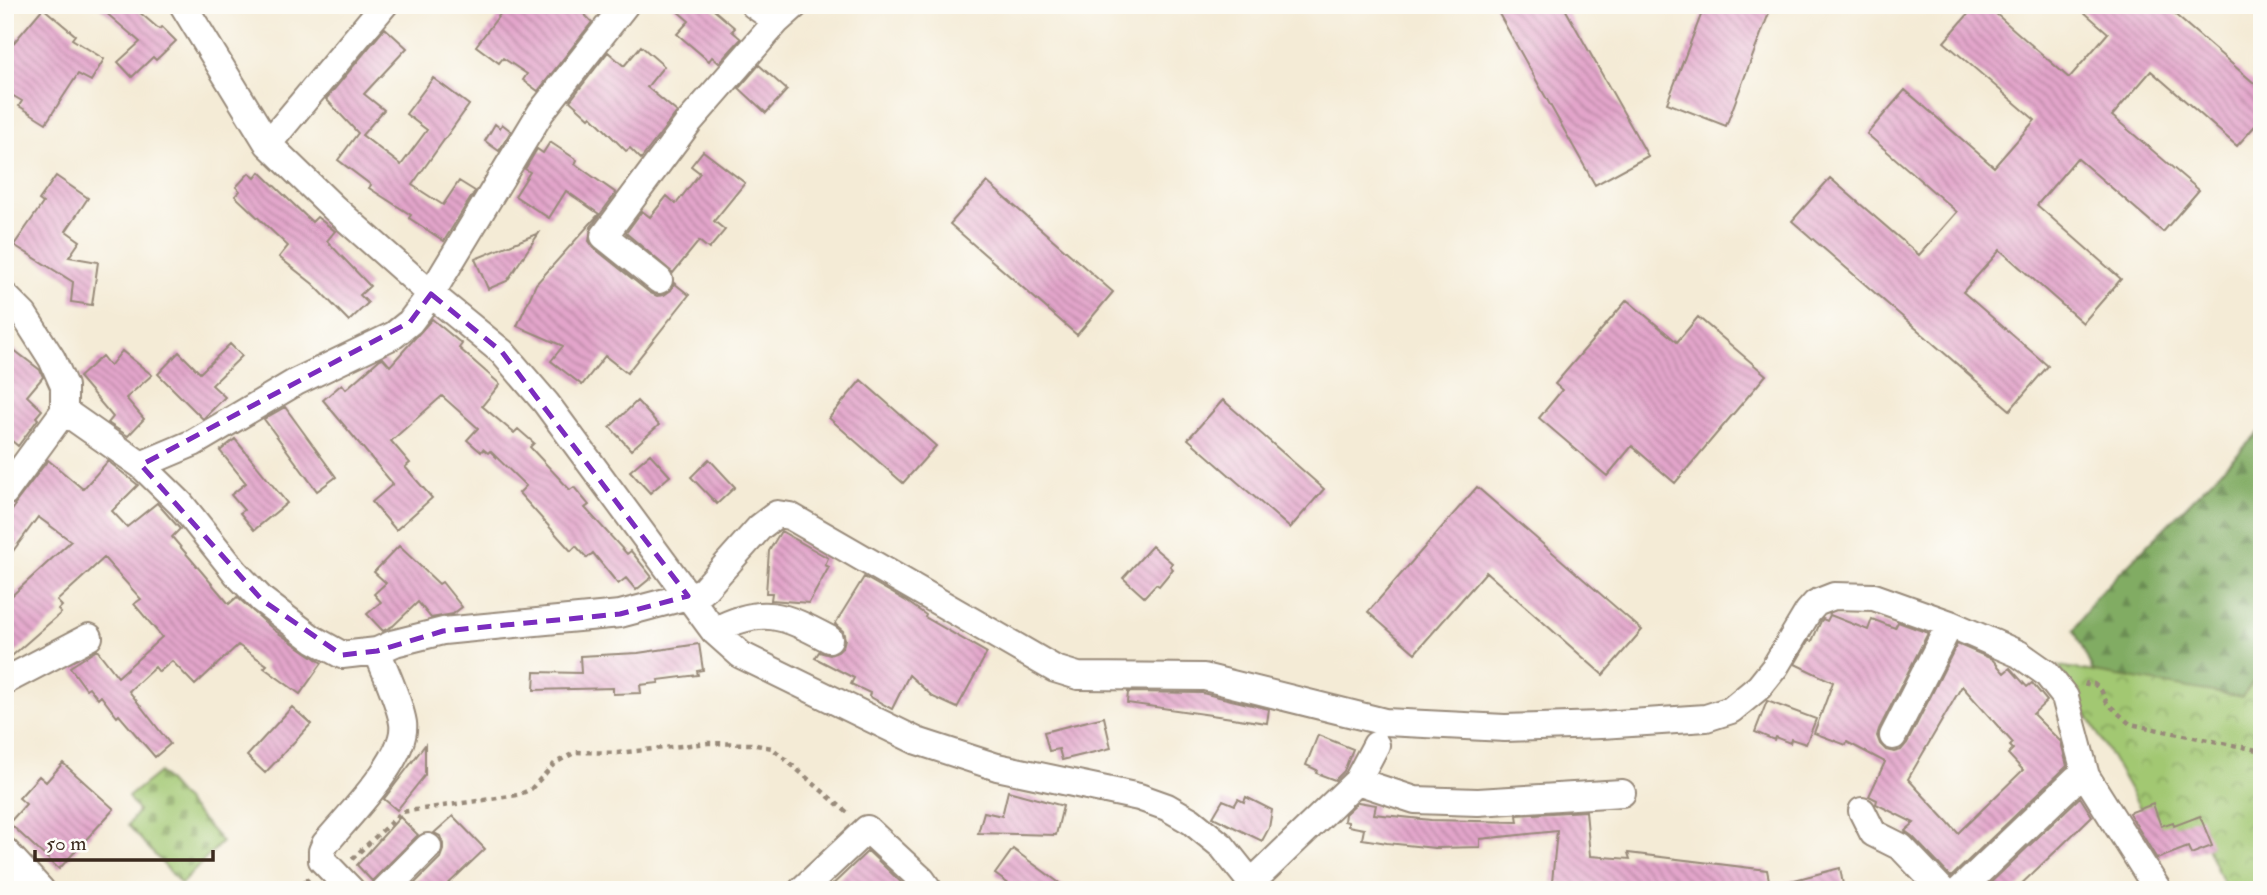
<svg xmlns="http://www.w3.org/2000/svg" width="2267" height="895" font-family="'IM FELL Double Pica',serif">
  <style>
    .forest { fill: url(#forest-firs); stroke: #5e6b41; stroke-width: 2 }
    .cemetery { fill: url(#cemetery-stones); stroke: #6e7948; stroke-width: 2 }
    .park { fill: url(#park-crowns); stroke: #6e7948; stroke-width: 2 }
    .building { fill: url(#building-back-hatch); fill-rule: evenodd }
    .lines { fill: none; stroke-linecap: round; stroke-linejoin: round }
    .minor-casing { stroke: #988a7a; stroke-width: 30 }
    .path { stroke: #988a7a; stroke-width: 4.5; stroke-dasharray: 5 5; stroke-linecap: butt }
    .minor { stroke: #fff; stroke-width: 26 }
    .marked { fill: none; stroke: #7b2cbf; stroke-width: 5; stroke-dasharray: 14 9; stroke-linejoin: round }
  </style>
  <defs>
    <pattern id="forest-firs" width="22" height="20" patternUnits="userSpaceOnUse" patternTransform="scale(1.75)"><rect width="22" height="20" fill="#81ac64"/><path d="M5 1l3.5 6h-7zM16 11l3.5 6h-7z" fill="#6b8c52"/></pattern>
    <pattern id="cemetery-stones" width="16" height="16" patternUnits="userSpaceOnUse" patternTransform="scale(1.75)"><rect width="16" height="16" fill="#a2c872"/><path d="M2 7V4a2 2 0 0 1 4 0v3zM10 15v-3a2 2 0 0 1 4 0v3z" fill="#85a35d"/></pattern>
    <pattern id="park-crowns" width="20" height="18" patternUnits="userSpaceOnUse" patternTransform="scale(1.75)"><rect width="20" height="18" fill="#a2c872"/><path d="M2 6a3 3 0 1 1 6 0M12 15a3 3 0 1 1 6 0" fill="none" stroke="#85a35d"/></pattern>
    <pattern id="building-back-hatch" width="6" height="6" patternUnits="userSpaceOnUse" patternTransform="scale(1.75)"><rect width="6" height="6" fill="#e3a5cb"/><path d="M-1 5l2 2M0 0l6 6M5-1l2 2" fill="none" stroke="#b987a4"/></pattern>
  </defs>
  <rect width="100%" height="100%" fill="#fdfcf7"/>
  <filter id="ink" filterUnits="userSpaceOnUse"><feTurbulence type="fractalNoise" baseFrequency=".0143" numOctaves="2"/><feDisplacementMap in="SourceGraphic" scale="14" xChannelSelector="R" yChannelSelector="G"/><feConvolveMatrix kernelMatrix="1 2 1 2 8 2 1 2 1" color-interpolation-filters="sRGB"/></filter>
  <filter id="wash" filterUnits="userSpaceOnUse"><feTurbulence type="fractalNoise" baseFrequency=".00686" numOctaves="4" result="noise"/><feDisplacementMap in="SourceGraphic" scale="28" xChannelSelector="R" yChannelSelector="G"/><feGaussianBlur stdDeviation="1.57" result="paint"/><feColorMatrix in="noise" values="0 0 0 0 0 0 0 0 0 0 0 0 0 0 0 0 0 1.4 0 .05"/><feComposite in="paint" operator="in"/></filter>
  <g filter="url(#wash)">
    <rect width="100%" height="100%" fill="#f4ebd6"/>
    <path class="forest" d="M2262,429v459l-55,-83 -54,-4 -79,-171 20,-31z"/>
    <path class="cemetery" d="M159,772l63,70 -41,42 -53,-59 10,-14 -10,-14z"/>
    <path class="park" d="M2059,666l183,31 20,-28v221h-36l-31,-70 -40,14z"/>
    <g id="blocks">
      <path class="building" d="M97,5h34l28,24 3,-2 14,14 -20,19 -3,-3 -21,20 -14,-15 22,-20z
        M507,5h68l17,17 -54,69 -15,-11 4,-6 -24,-16 -4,5 -23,-17z
        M670,5h38l27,23 -3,3 9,8 -22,24 -7,-6 -3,4 -32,-27 12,-13z
        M1494,5h69l85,151 -53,29z
        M1705,5h67l-46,121 -59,-23z
        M1976,5h10l83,73 39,-45 -32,-28h88l98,85v28l-25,28 -86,-75 -39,45 87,74 -36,42 -86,-74 -40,47 84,74 -38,44 -83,-73 -37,42 85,74 -38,44 -218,-189 38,-43 89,77 38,-43 -90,-78 38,-44 89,77 41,-47 -91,-78z
        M43,8l32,27 -3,4 32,20 -13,22 -13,-7 -32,49 -27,-17 3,-5 -17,-10v-38z
        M385,28l22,20 -43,46 20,16 -22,25 39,30 26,-35 -21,-16 27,-36 36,27 -57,80 31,20 16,-24 16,10 -31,50 -35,-23 2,-3 -42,-27 2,-3 -33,-25 20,-27 -32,-34z
        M641,46l23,20 -17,21 30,25 -36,47 -11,-11 -4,3 -35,-35 -2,2 -19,-17 38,-49 16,14z
        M759,65l28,25 -21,23 -27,-25z
        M495,124l5,4 2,-4 9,7 -12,20 -14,-10z
        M550,142l27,18 -2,4 41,29 -25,34 -2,14 5,7 56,45 7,3 7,-1 7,-5 3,-7 15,12 -62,78 -22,-17 -23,29 -31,-24 12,-15 -46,-20 19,-42 63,-70 -33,-23 -17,27 -34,-22 15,-24 -5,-3 12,-20 6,4z
        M703,151l42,32 -31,38 11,9 -16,19 -10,-8 -26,32 -47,-40 16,-22 8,6 17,-21 9,8 24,-31 -9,-7z
        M260,172l52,50 5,-5 18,14 -8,10 43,45 -10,9 8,8 -19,18 -36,-37 -34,-27 9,-11 -53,-50 5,-5 -4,-4 13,-14 6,5z
        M56,176l32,22 -22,33 14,10 -11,16 29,5 -6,43 -21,-3 2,-20 -59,-37 29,-42 -4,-3z
        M987,182l126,110 -36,43 -127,-111z
        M539,233l-32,48 -19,8 -13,-30z
        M1627,300l50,42 21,-25 68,58 -91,108 -43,-37 -25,30 -68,-58 23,-28 -7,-6z
        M432,319l30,25 -3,4 41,36 -18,22 32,27 4,-4 16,14 -4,4 40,43 4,-3 15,18 -4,3 42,46 4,-3 21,26 -16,13 -10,-12 -8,6 -25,-31 -6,5 -11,-12 -5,5 -52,-58 7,-7 -36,-35 -2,2 -5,-4 -2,3 -14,-12 11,-12 -36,-32 -51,45 19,22 -5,4 27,31 -36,32 -24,-28 21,-18 -70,-84 19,-16 4,5 34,-30 3,-1 7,8z
        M5,343l35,27 3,7 -16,19 15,14 -6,7 2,2 -20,27 -13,-11z
        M230,344l12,12 -30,29 13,12 -22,22 -45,-45 21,-22 21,21z
        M122,351l30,24 -26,23 18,21 -16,17 -20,-13 5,-6 -34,-40 23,-21 8,10z
        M861,380l75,66 -33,37 -74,-65z
        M1223,400l101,89 -34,39 -102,-89z
        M637,401l22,24 -28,25 -21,-23z
        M285,407l51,70 -19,14 -53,-72z
        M235,439l52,64 -33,27 -14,-17 4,-3 -13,-15 15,-12 -26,-32z
        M650,454l20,22 -20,17 -20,-22z
        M709,459l26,28 -18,17 -26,-27z
        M48,460l35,29 25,-28 30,24 -26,26 15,16 30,-24 23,26 -8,8 57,67 8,-7 37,33 48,33 -22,31 -36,-26 3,-3 -29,-20 -43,40 -23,-24 -13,11 -4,-5 -26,24 41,53 -15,13 -36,-42 -2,2 -16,-21 -3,3 -9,-12 -3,2 -16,-22 27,-17 21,27 44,-40 -28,-33 7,-5 -37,-41 -47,43 5,5 -4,4 3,3 -56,49v-60l66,-61 -33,-24 -33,45v-42l10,-14 -1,-1z
        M1477,487l165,143 -39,45 -117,-103 -71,81 -47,-41z
        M781,531l47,27 -3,7 4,2 -20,36 -38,-3 1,-7h-6l3,-42z
        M399,546l40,38 3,-2 20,25 -9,7 -22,4 -13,-16 -25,24 -10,5 -16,-17 14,-12 -7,-8 12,-11 -12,-11z
        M1152,546l20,17 -2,3 3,3 -14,17 -3,-2 -12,13 -21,-19z
        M864,577l42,24 20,14 -1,2 62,36 -30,55 -24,-11 -24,-22 -17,34 -23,-13 1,-3 -19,-9 3,-6 -39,-20 4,-6 11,3 8,-3 5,-5 2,-8 -2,-8 -8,-7z
        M1830,615l38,15 4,-11 23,9 3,-6 30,11 -49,96 -2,7 3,8 6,6 8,2 7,-2 6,-7 50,-99 35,15 12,14 6,-5 17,19 5,-4 15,18 -14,13 28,28 6,24 -116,111 -39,-41 -7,-5 9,-8 -38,-19 1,-4 -8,-4 16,-34 -38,-20 -1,3 -32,-12 19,-51 -38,-18 14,-24 3,1 9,-20 2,-2 4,2zM1962,686l51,57 -3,3 3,3 -5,5 15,16 -65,63 -50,-54z
        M699,644l4,26 -6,1 1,4 -40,5 1,3 -19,2 1,8 -28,1v-6l-79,2 1,-18 46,1 -1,-17 58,-3z
        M1128,692l74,1 67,16 -2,14 -140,-20z
        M1767,701l49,18 -10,25 -15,-5 -1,4 -15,-6 -1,3 -19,-8z
        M292,707l19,17 -46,49 -18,-17z
        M1104,717l7,31 -49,12 -3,-11 -10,2 -5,-19z
        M1318,735l35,14 -9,22 -9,9 -19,-7 1,-3 -11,-5z
        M425,745v30l-28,35 -13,-11z
        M63,763l51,46 -55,60 -50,-46 17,-19 -7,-6 20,-22 7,6z
        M1008,791l55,15 -7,29 -78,-2 6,-21 18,4z
        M1246,797l26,13 -3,18 -7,13 -49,-24 10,-17 12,5 3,-6 6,3z
        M2080,797l12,19 -35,34 -42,40h-32z
        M1358,802l18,3 -2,9 57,6 87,2 -1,-7 69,-4 4,45 40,3 -2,-6 139,17 4,20h-98l-23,-3v3h-27l-71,-8 5,-51 -77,8v8l-45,1 -48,-5 -25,-4 2,-10 -16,-3v-4l-4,-1 1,-7z
        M2153,804l8,22 12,-4 1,4 26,-10 12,30 -21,8 -3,-7 -31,12 -28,-46z
        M453,816l32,33 -43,41h-34l32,-32 3,-8v-6l-3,-8 -6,-3z
        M400,817l18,18 -46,46 -15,-16z
        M1013,849l56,41h-46l-8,-6 -2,3 -18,-13z
        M868,851l40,38 1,1h-82z
        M1840,868l4,22h-60l-1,-7z"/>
    </g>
  </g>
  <g filter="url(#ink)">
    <use href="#blocks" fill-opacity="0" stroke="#988a7a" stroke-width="2"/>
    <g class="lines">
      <g class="minor-casing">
        <path id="minor" d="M183,5l85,139 66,64 97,86 71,58 44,51 168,228 27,24 176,86 80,26 142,30 28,10 24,14 31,25 35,44
          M754,5l23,16
          M268,144l116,-139
          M659,280l-55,-44 85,-114 88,-101 18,-16
          M5,296l19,19 28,44 12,27v25l-59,81
          M64,411l77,54 40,39 55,69 26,27 51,39 29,16 35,-4 18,-8 48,-12 177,-17 68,-18 15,-5 57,-64 17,-13 13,2 265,153 23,7 126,1 181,45 120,6 96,-3 105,-7 25,-8 28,-23 16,-20 33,-55 8,-9 18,-7 40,1 76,27 69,30 27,19 19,24 21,79 72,114
          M141,465l52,-22 103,-61 98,-47 16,-13 21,-28 110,-182 84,-107
          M714,631c48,-26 70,-16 115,8
          M5,681l84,-44
          M1893,736l57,-112
          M1357,781l58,19 63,2 144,-9
          M1862,811l11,22 28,14 41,43
          M5,851l36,39
          M351,890l-29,-30v-9l3,-7c22,-27 83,-87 78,-121 -3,-20 -18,-52 -26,-72
          M385,890l43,-43
          M802,890l65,-61 55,51 7,10
          M1248,890l4,-8 105,-101 19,-36
          M1960,890l116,-111 10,-3"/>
      </g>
      <path class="path" d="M2086,687l1,-4 7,1 7,6 6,13 23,21 132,27
        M352,859l50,-47 116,-17 13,-6 24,-26 21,-11 42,1 90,-10 43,1 21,4 77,66
        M299,890l10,-13"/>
      <use href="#minor" class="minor"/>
    </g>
  </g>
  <path class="marked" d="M431,294l71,58 186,244 -68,18 -177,17 -66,20 -35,4 -80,-55 -121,-135 269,-143z"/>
  <rect width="2267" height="895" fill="none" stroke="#fdfcf7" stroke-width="28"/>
  <path d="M35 850v10h178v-10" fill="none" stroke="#3b2a1e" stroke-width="3.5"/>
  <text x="46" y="850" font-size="21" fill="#3b2a1e" stroke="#fdfcf7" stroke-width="5" paint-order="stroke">50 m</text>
</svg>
